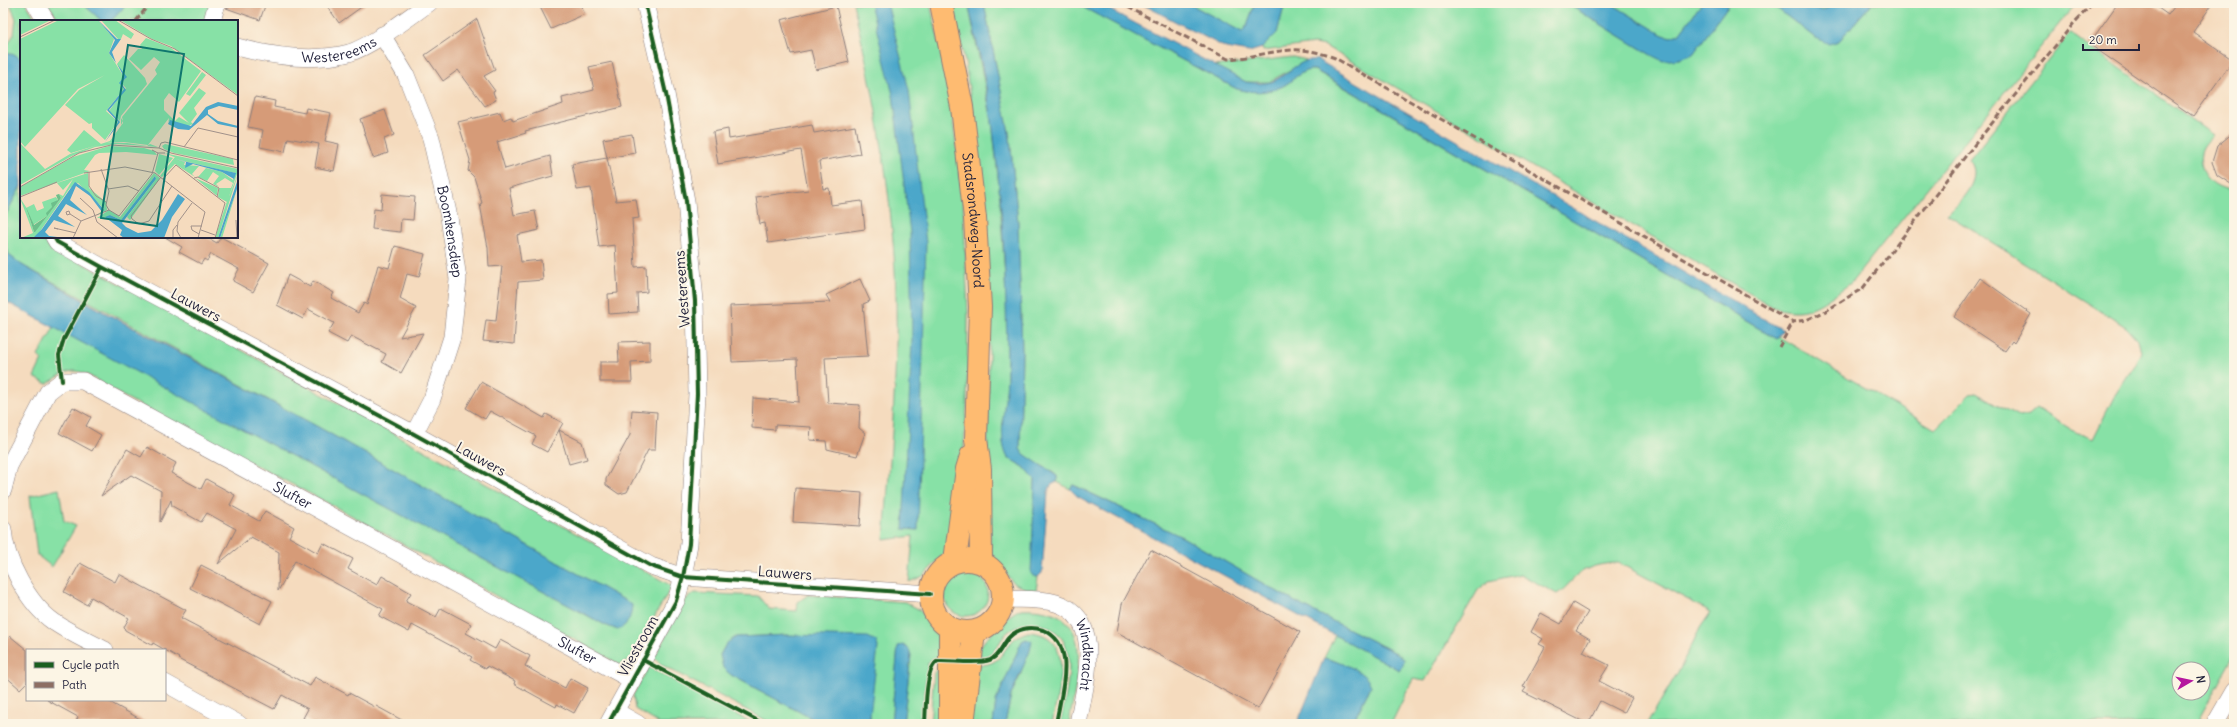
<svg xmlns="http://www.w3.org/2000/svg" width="2237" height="727" font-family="Delius,sans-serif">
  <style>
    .green { fill: #87e1a6; stroke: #548270; fill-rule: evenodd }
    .water { fill: #4ca7ca; stroke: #376482 }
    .building { fill: #d69b78 }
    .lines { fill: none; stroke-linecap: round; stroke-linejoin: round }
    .street-casing { stroke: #8c7e7c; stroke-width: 18 }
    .primary-casing { stroke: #8c7e7c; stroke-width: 24 }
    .street { stroke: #fff; stroke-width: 17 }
    .primary { stroke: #febb71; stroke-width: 22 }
    .quiet { stroke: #8d6e63; stroke-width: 3; stroke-dasharray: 6 3; stroke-linecap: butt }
    .cycleway-casing { stroke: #fcf5e5; stroke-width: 6 }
    .cycleway { stroke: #1b5e20; stroke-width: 4 }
    .labels { text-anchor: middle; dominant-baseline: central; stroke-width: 4; stroke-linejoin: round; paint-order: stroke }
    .street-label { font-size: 14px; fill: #22223b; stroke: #fcf5e5 }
    .inset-road { fill: none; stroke: #a1918a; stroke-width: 1 }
    .view { fill: #0f766e; fill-opacity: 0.15; stroke: #0f766e; stroke-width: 2 }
    .inset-edge { fill: none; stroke: #22223b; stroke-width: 2 }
  </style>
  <rect width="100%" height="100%" fill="#fcf5e5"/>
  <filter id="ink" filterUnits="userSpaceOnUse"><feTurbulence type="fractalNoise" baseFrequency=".025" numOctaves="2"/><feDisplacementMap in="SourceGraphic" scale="8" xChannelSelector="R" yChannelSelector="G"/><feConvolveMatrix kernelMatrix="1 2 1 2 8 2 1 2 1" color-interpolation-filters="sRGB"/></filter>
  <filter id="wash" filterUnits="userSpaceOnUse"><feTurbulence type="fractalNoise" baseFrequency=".012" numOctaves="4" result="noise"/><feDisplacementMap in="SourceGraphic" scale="16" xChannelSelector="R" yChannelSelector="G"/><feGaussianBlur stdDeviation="0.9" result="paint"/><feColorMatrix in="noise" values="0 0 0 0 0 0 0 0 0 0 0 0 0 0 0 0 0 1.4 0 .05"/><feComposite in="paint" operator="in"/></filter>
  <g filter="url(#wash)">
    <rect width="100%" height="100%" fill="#f5dbbe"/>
    <path class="green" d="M10,3h16l11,18h-16v39l-5,-5 -13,-2 11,-19 2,-15z
      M47,3h35l20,18h-42z
      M128,3h87l-7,18h-97z
      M853,3h77l18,79 15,116 5,116 -1,92 -5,67 -15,78 -24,25 -14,6 4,-46 -29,4c6,-82 14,-163 12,-245 -3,-98 -20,-196 -43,-292z
      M952,3h16l24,118 7,66 8,123v78l-4,55 5,15 16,9 11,13 -2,96 5,1 -2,13 -9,-1 -13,-5 -23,-30 -4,-92 3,-155 -8,-127 -17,-119z
      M984,3h91l162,86c14,4 31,3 44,-2 12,-5 20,-19 33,-17l463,269 2,-2 156,92 35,-35 6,-1 44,24 9,-2 8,-7 35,22 21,9 22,-44 19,-29 7,-14 -3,-12 -12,-13 -179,-113c12,-11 38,-36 22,-54l101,-127 143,102c-5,6 -11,11 -12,18 -4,20 14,38 33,36v466l-38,69h-549l34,-57 19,-39 11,-16 -92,-49c-13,0 -25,2 -36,8 -10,6 -16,17 -26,23l-37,-20 -31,7 -11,9 -53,91 -12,-2 -22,45h-39l19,-38 -36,-25 -11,-3 11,-23 64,35 4,-5 1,-6 -6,-5 -101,-51 -113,-65 -106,-51 -5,-2 -3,4 -13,-7v-6c-11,-11 -29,-14 -37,-27l2,-98 -4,-128 -8,-85zM2179,669h24v24h-24z
      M1188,3h67l-8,23 -5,6z
      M1285,3h281l85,52 42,-1 37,-51h40l44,34 25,4 33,-38h204l-225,280c-28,19 -42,36 -78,24l-448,-261 -11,-2 -51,7 -1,-3 15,-15z
      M1610,3h92l-23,31 -8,3 -8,-2z
      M1808,3h25l-5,5 -7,2z
      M1293,57l14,3 -38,22h-23l-32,-16z
      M21,186v51h17l4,4 630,345 -42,74 -10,5 -7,-4 -266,-148 -228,-119c-10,-6 -32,-22 -43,-23 -10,-1 -21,8 -29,13l-13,-7 8,-17 -4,-4 16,-29 551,298 13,5 8,-29 -306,-173 -298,-163 -13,-10 -5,-18 1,-21z
      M59,489l5,32 12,5 -24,41 -15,-12 -7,-59z
      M944 594a22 22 0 1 1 44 0a22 22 0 1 1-44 0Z
      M695,593l63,3 11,13 28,2 1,-9 10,-7 97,7 15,8 19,26 5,20 -10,2 -6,5 -7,61h-18l8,-69 -13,-8 -7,77h-22l2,-7 -81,-82 -54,2 -10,7 -6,11 11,20 91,49h-49l-111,-59 -8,-7 29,-54 4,-6z
      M1021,609c79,-3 56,64 48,115h-9c5,-31 25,-88 -19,-99 -11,-3 -22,-1 -32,6 -10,7 -12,25 -27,26l-4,-7c8,-13 28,-35 43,-41z
      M1028,632c50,2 29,61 24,92h-47l6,-29 10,-21 5,-35 -4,2 -26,60 -3,23h-23l6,-59c34,1 22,-24 52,-33z
      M940,665l4,59h-14l4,-51z
      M649,667l105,57h-94l-25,-15 -2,-14z
      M2234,707v17h-9z"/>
    <path class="water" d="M82,3h46l-17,18h-9z
      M870,3h17l22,87 17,153 -8,287 -15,-1 9,-188 -2,-108 -17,-138z
      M968,3h16l26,135 8,85 4,128 -2,98 4,5 33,22v6l-6,3 -3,7 -6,81 -4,4 -5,-1 -2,-3 4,-93 -11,-13 -16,-9c-12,-20 -1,-59 -1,-83 0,-84 -4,-169 -15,-253 -6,-40 -15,-80 -24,-119z
      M1075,3h22l149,79c8,1 17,2 25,0 16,-6 29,-25 47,-22l465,270 -6,9 -462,-269c-14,-2 -22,12 -34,17 -14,6 -29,6 -44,2z
      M1140,3h48l54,29 5,-7 8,-22h30l-8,30 -15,15 -13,4 -23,-4z
      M1566,3h44l53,32 8,2 8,-3 23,-31h28l-37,51 -14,5 -16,2 -12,-6z
      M1770,3h38l13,7 7,-2 5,-5h39l-33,38 -10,3 -15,-7z
      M3,53l13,2 5,5v126l-16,30 -1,21 5,18 13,10 80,46 218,117 306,173 6,4c-1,12 -3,19 -14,25l-13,-5 -602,-325z
      M1073,485l111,53 113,65 101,51 6,5 -1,6 -4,5 -322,-174 -7,-7z
      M790,635l78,2 8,4 2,6 -9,77h-47l-91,-49 -8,-7 -3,-13 6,-11 10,-7z
      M1026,639l6,2 -2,10 -19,44 -6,29h-12l3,-23 26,-60z
      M903,645l6,4 2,6 -8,69h-12l7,-78z
      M1324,658c15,4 42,12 47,28l-19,38h-55z"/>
    <g id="blocks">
      <path class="building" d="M227,3h39l-6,17 -34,-12z
        M325,3h42l-28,20z
        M538,3h41l6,11 -34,15z
        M2118,3h33l17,12 9,-12h36l-20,29 40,28 -40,56 -104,-72z
        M836,6l13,56 -33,8 -5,-20 -20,4 -10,-34z
        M477,19l18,51 -11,6 11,15 -2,1 3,8 -11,6 -27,-36 -15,11 -18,-26z
        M612,62l10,45 -97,24 1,2 -29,9 8,27 45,-13 3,20 -44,12 5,27 21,-4 4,19 -22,5 4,27 20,-2 2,20 -25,2 -4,62 -31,-3 3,-21 10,1 6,-55 -13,1 -1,-19 -8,-44 2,-1 -8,-26 -6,-6 2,-11 -12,-38 42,-10 3,8 8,-3 2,4 50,-17 -1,-6 32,-8 -5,-23z
        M255,97l20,4 -1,6 31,6 1,-5 25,5 -6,28 14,3 -5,27 -19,-4 4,-23 -31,-6 -3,14 -25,-5 3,-17 -15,-3z
        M385,110l9,25 -10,4 4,14 -15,5 -13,-39z
        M812,125l2,8 41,-7 5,28 -41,7 4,28 6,-1 2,17 31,-4 3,28 -97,14 -3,-20 -5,1 -4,-27 52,-7 -7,-40 -83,14 -5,-32 15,-3 1,10z
        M2234,132v54l-17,-11 -5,-13 5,-16z
        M632,134l3,19 -28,5 9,43 20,-2 3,19 -7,1 3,48 11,-1 1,26 -10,1 1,19 -29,2 -1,-20 10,-1 -3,-48 -16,2 -8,-59 -14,2 -5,-26 35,-6 -4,-19z
        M382,194l33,3 -2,23 -12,-1 -1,13 -28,-3 2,-20 7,1z
        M165,237h41l11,6 4,-6 48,26 -16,29 -20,-11 6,-12 -28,-15 -4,7 -3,-2 -3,5 -22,-12 3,-5z
        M395,246l30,8 -6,23 -12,-3 -7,25 16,9 -16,29 23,-4 -22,40 -19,-11 4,-8 -35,-18 -4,7 -19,-10 6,-10 -26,-14 -5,10 -26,-14 11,-30 22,12 3,-6 21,12 -3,5 27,15 6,-10 3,2 11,-40 11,3z
        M1980,278l51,36 -17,29 -2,-2 -7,10 -51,-34z
        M860,279l10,22 -7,3 5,52 -43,2 3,45 32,2 -1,23 6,5 -8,23 -30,-7 -1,-8 -16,-1 1,-13 -36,-2v5l-23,-2 1,-30 46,4 -2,-43 -65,3 -2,-56 100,-4 -4,-7z
        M650,341v20l-19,1 1,20h-32v-20h19l-1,-20z
        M481,382l63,36 2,-4 17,9 -4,7 23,12 5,17 -18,5 -10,-34 -12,22 -15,-8 4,-8 -46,-25 -5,8 -19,-11z
        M73,407l18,10 -5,9 15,9 -9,16 -33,-18z
        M632,410l25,2 -2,38h-7l-21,42 -8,2 -13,-9v-6l24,-44z
        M147,447l29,16 -5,10 30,16 5,-10 29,16 -5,10 29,16 6,-10 29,16 -5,10 15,8 14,8 5,-10 30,16 -5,10 29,16 5,-9 29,17 -5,8 30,16 5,-9 30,16 -5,9 29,16 5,-9 30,16 -5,10 14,8 26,14 5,-10 18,10 -14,25 -17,-9 -1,3 -13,-7 -29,-16 1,-3 -28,-15 -1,3 -16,-9 2,-3 -60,-32 -3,7 -30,-16 4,-7 -88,-48 -17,30 1,-39 -28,-15 -33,27 18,-35 -29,-16 -6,9 -29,-16 -1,-6 -11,22 1,-31 -30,-16 -30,21 26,-47 14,8z
        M795,488l67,5 -2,33 -67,-4z
        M1151,550l149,82 -42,77 -141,-77 5,-28z
        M80,563l35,19 4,-8 67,36 -5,8 129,68 5,-9 33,18 1,-2 26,14 1,-1 33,18h-96l-10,-6 5,-9 -26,-14 -8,14 -96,-50 1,-1 -26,-15 -1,2 -27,-15 -1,-3 5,-9 -38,-21 -4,8 -23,-13z
        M201,565l71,36 -12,23 -70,-36z
        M1573,603l15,9 -12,19 14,8 -7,13 26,13 -10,16 33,17 -8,15 -24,-12 -12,23 -65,-32 3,-4 -3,-1 22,-40 -6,-3 4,-5 -12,-7 10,-19 20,11z
        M10,636l17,14v32l-7,7 -17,-15v-30z
        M47,700h59l43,24h-74l3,-7z"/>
    </g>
  </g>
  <g filter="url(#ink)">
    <use href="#blocks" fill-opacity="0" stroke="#8c7e7c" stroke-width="1"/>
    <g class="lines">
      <g class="street-casing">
        <g id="street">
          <path d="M35,3l11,18"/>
          <path d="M212,21l5,-18"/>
          <path id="s1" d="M382,35l24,40 25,63 18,79 9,62 -6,58 -20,62 -18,35"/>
          <path id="s2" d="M237,47c34,9 77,15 112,6 23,-7 60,-36 80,-50"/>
          <path d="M54,237l3,5 45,25 312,167 237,132 32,11 247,17"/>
          <path id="s3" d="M3,490l6,-24 39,-74 14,-11h21l549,299"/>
          <path d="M3,529c2,31 25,75 51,93 16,11 34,19 51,28"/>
          <path id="s4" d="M1004,599c17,1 35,-1 52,4 50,15 28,85 22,121"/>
          <path d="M165,683l74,41"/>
          <path d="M615,711l23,13"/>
          <path d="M608,724l68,-123 7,-24 6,-33 8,-150 -2,-93 -9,-100 -20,-107 -21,-91"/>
          <path d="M2215,724l19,-33"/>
        </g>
      </g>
      <g class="primary-casing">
        <g id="primary">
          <path id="s5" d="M941,3l21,104 13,111 5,89 -4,132 4,30 1,93"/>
          <circle cx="967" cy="596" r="36"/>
          <path d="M955,561l12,-92 4,-13"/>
          <path d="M950,724v-95"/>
          <path d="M963,724l11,-92"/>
        </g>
      </g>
      <use href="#street" class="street"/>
      <use href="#primary" class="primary"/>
      <path class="quiet" d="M1120,3l108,56c22,-1 43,-8 64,-9 15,-1 29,3 43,8l458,264 13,-2 18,-8 39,-24 112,-144 99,-121 19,-20
        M136,21l14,-18
        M1779,347l14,-25"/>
      <g class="cycleway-casing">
        <path id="cycleway" d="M54,237l3,5 45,25 312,167 237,132 32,11 247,17
          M62,381l-3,-26 5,-16 38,-72
          M643,660l121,64
          M608,724l68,-123 7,-24 6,-33 8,-150 -2,-93 -9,-100 -20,-107 -21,-91
          M925,724c1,-15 0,-56 13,-63 14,-1 39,4 52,-1 12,-5 13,-22 26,-28 9,-5 18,-5 27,-2 36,14 17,66 13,94"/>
      </g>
      <use href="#cycleway" class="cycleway"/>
    </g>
  </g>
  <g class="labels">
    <g class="street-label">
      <text stroke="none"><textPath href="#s2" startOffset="104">Westereems</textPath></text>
      <text stroke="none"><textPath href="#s5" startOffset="220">Stadsrondweg-Noord</textPath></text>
      <text stroke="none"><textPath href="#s1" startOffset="210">Boomkensdiep</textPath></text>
      <text transform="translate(682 289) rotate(-94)">Westereems</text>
      <text transform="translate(196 305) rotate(28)">Lauwers</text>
      <text transform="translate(481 459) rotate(29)">Lauwers</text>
      <text stroke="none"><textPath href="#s3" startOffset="386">Slufter</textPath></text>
      <text transform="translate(785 573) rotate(4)">Lauwers</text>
      <text transform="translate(638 646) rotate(-61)">Vliestroom</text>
      <text stroke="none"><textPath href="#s3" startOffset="710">Slufter</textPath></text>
      <text stroke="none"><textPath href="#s4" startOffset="118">Windkracht</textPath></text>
    </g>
  </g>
  <g transform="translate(20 20)">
    <rect width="218" height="218" fill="#f5dbbe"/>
    <path d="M0,0h31l-31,15zM39,0h39l16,19 -5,14 15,24 -4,7 4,5 -18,22 12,11 -13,18 -13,-12v-5l-3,1 -24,-19 14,-15 26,-15 -27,14 -53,58 -5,-6v-102zM81,0h14l19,14 -3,5 -8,-5 -2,5h-3zM100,0h118v75l-67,-49 -19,-7zM126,18l25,10 30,23 -22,31 -10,-9 -5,7v10l11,11 4,-4 10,6 -10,-10 20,-25 7,5 -12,15 3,6 -6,8 2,2 -5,2 -19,-5 -1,3 1,-6 -21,27 -24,-3 -19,1h22l20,3 3,-2 8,3 -41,-3 -22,3 -23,9 -52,29v-42l25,26 25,-15 40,-13 13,-18v-2l-2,4v-7l2,3 -1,-4 35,-43 -2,-4 5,-8 -6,-5 -13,13 -12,-11 9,-10h4l-2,-4zM104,35l21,23 2,6 -26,32 -1,5 -11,-10 17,-23 -5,-5 5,-5 -9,-14zM182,52l4,3 -16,21 -4,-2zM64,110l17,14 -30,9 -4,-3zM145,124l68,15 1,6 -60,-12 -10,-4 -2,-3zM89,126l35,2 10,3 3,4 -31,-3 -27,1 -4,2 -11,15 6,1 -70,25v-9l53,-30zM144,133l74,16v2l-64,-14zM139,134l14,4 -14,17 -4,-4zM155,137l63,14 -11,31 -9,-5 1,-9h12l2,-5 -8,-5 -9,6 3,3 -6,-3 6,-8 -6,-4 -6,9 -9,-4 8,-9 16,4 11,8 2,-7 -60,-14 10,3 -1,3 15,1 -7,8 3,3 -20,-13 -13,13 -2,-1zM68,153l1,15 17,14 1,8 -11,6 8,-7 -26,-26 -8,5 -34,49 -15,1 12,-5 -13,-35 6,9 8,25 13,-16 -14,9 -7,-17 8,-4 3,7 7,-3 -2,-6 14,-5 2,3 -11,16 14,-18 -2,-4 4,2 10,-17 -10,11 -6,-7zM134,153l6,5 -30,42 -3,-3 29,-38 -1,-3 -34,44 -11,-5 -5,3h-8l12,-8 11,7zM218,154l-20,64h-3l11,-34zM175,158l23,10 -1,7h-1zM218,166l-16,52h-2z" fill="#87e1a6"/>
    <path d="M39,174l2,4 -26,34h-1l-8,-25 8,18 13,-9 -1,-3 6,-6 -1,-4 7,-3 -2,-5z" fill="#6dbf8b"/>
    <path d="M78,0l19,19h4l-9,13 4,11 -7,-10 6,-13zM97,44l10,13 -6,6 5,7 -17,20 11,12 -15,20 13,-20 -11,-12 17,-21 -5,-6 5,-6zM198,82l20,4v4l-19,-4 -11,4v4l10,7 20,5v2l-20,-4 -11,-9 -18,15 -11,-1 -10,-5 2,-4 21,6 15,-19zM154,139l62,14 -2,6 -12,-7 -29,-8 -8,4 1,-6zM135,156l1,3 -34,44 4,4 12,6 13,-2 11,-11 16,-26 7,5 -13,18 -8,21h-40l-4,-3 2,-5 -17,-13 5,-2 11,5zM218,159v7l-18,52h-2zM55,162l14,10 15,18 -2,2 -12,-16 -14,-10 -6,14 17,15 -21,-11 -8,12 17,11 -21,-7 -9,12 4,4 17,2h-33l9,-9z" fill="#4ca7ca"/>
    <path class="inset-road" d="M98,0l33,19 24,10 63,47M0,17l35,-17M164,127l14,-19 40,9M139,128l2,-5 4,-1 73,18M132,130l6,3h7M81,149l8,22 -3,14 3,5 10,6 33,-42 6,-21M69,152v14l7,10 10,6M64,153l41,-6 30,6 50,39 -7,26M141,157l-30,39 1,3 7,5 10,-3 23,-35M174,158l4,-1 21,11 -2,9M143,159l13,-14 49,38 -10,35M0,167l59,-34 32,-8 48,3 12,5 67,15M88,169l20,-3 11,5M0,177l37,-15M60,178l13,12 4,12 21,16M49,191l1,3 -3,1 -1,-3zM50,194l11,7M216,200l1,18M38,209l-4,-1 22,5M181,210l14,5M179,214l-7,-4 -1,-4h11M53,218l8,-17 28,-11M153,218v-8l4,-5M161,218l-4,-7 1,-9 14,-19"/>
    <path class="view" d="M108,25l56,9 -27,172 -56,-8z"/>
    <rect width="218" height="218" class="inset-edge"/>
  </g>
  <rect width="2237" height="727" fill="none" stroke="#fcf5e5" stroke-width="16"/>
  <rect x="26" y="649" width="140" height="52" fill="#fcf5e5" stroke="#a5a1a1"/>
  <rect x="34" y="662" width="20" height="6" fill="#1b5e20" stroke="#a5a1a1"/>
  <text x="62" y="669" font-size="12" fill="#22223b">Cycle path</text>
  <rect x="34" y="682" width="20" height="6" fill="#8d6e63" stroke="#a5a1a1"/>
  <text x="62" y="689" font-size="12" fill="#22223b">Path</text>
  <g transform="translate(2191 681) rotate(81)"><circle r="19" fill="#fcf5e5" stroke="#a5a1a1"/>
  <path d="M0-3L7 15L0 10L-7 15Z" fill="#b5179e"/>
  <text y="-6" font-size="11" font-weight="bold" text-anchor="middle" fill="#22223b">N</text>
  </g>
  <path d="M2083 44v6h56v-6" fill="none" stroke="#22223b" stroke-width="2"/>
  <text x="2089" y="44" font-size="12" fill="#22223b" stroke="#fcf5e5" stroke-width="3" paint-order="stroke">20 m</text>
</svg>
